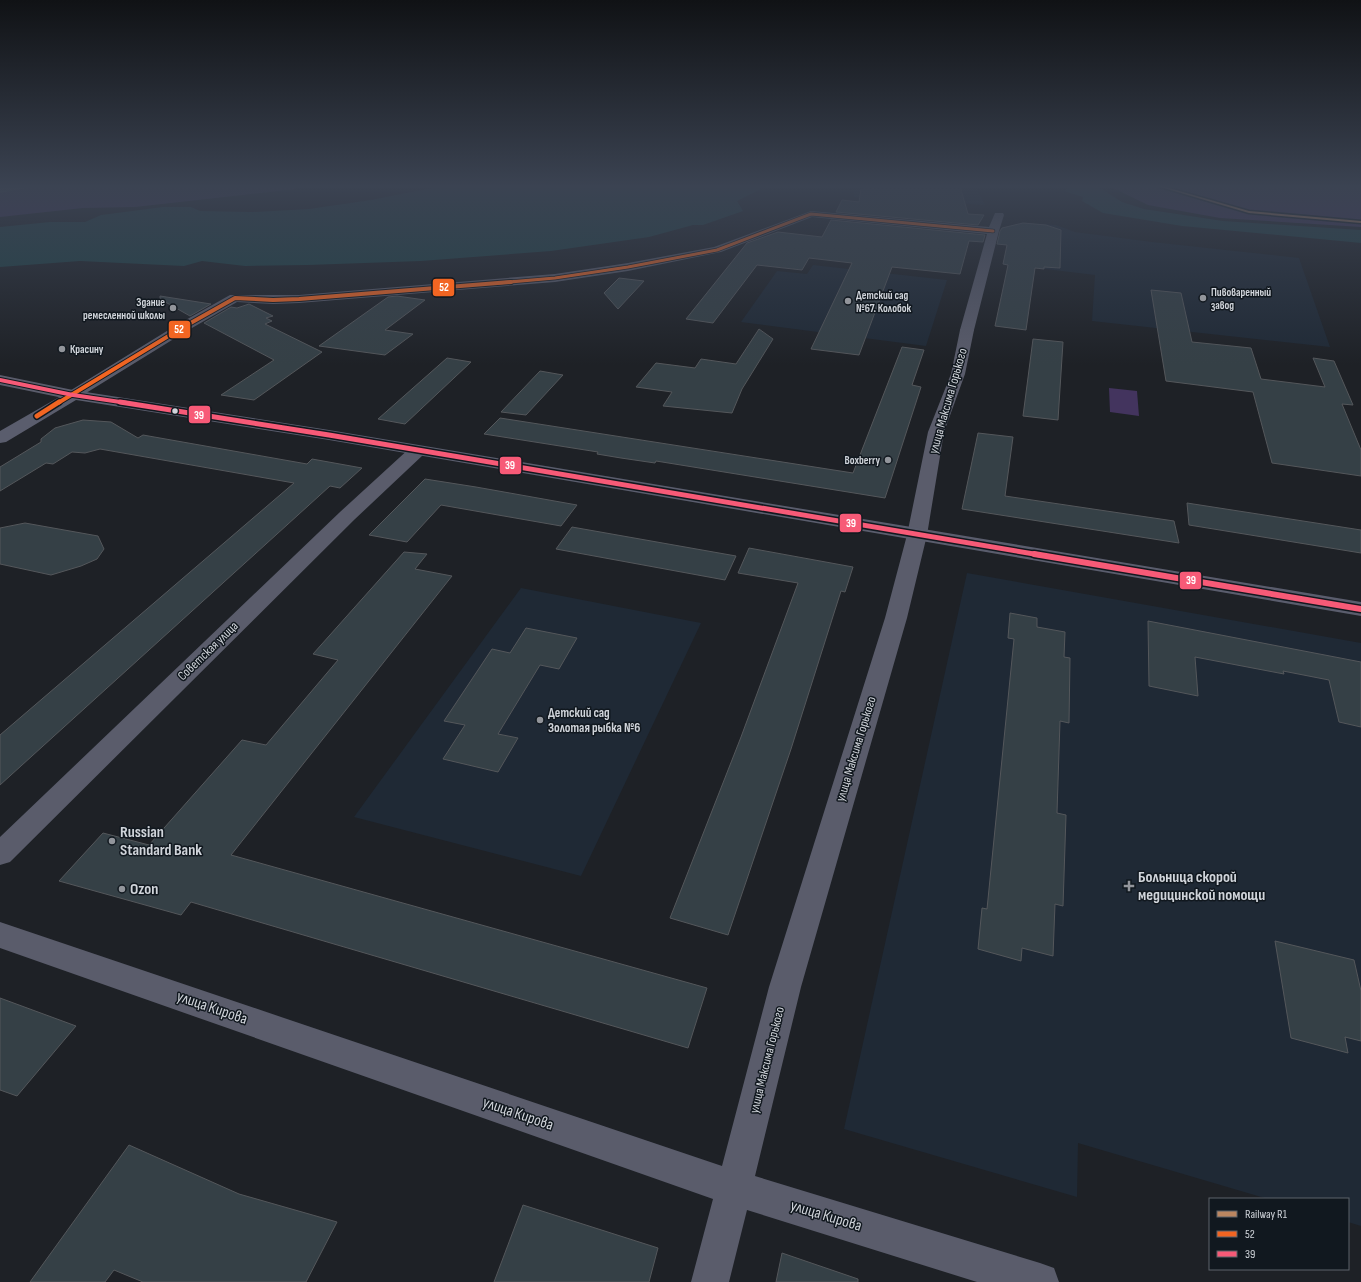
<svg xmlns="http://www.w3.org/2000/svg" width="1361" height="1282" font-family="'Sofia Sans Condensed',sans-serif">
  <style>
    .built { fill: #1f2935 }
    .green { fill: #43345e }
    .water { fill: #1f4246 }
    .building { fill: #354046; stroke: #54575b }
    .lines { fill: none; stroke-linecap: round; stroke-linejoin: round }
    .minor { fill: #5a5c6b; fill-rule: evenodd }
    .tertiary { fill: #5a5c6b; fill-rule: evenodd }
    .primary { fill: #5a5d6d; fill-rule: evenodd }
    .bus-1-far2-casing { stroke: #11181f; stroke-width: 4.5 }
    .bus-1-far1-casing { stroke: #11181f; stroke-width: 6 }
    .bus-1-casing { stroke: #11181f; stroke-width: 8 }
    .bus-2-far2-casing { stroke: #11181f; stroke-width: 6 }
    .bus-2-far1-casing { stroke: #11181f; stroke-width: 8 }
    .bus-2-casing { stroke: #11181f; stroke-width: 9 }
    .bus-1-far2 { stroke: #f26522; stroke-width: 3 }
    .bus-1-far1 { stroke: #f26522; stroke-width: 4 }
    .bus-1 { stroke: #f26522; stroke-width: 5 }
    .bus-2-far2 { stroke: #f75a77; stroke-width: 4 }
    .bus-2-far1 { stroke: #f75a77; stroke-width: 5 }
    .bus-2 { stroke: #f75a77; stroke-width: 6 }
    .rail-1-casing { stroke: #11181f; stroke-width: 3 }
    .rail-1 { fill: #bb8660; fill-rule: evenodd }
    .poi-dot { fill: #92959b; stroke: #11181f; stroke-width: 1.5 }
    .bus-dot { fill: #d0d4da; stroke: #11181f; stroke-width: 1.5 }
    .labels { text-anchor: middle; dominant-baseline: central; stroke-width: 3; stroke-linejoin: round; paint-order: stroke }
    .far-poi-label { font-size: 11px; font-weight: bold; fill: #d0d4da; stroke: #11181f; text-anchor: start }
    .street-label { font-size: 13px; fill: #d0d4da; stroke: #11181f }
    .poi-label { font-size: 13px; font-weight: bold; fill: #d0d4da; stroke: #11181f; text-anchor: start }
    .near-poi-label { font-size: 16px; font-weight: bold; fill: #d0d4da; stroke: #11181f; text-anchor: start }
    .near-street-label { font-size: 16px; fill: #d0d4da; stroke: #11181f }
    .line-badge { stroke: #11181f; stroke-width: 1.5 }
    .badge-label { font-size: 11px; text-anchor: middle; font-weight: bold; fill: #fff }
  </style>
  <rect width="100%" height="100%" fill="#1e2126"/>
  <path class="built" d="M853,186h123l9,19 -131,-8z
    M1023,223l33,2 19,7 77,10 147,16 31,89 -238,-26 3,-46 -92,-11 9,-39z
    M813,265l134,15 -21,66 -185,-24 36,-51 30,3z
    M967,573l394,70v583l-13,-4v-23h-80l-190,-56 -1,54 -233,-68z
    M521,588l180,35 -120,253 -227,-59z"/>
  <path class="green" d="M0,186h290l6,3 -161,18 -52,1 -83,9z
    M1109,186h252v41l-141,-9 -72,-13z
    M1109,388l28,3 2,25 -29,-4z"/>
  <path class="water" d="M441,186h319l1,3 -24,12 6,10 -40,14h-10l-44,12 -98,14 -130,10 -113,4 -63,1 -43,-5 -18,5 -104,-5 -80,6v-40l50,-5h35l16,-7 62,-8h28l9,4 52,1 57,-3 62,-9z
    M1069,186h28l25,16 22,7 79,12 138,9v13l-179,-17 -79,-13 -21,-12 1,-4 -19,-6z"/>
  <path class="building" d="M872,186h88l8,28 16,1 -6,10 -142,-13 6,-12 17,2 2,-13h12z
    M831,220l154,15 -2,7 -14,-1 -9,33 -68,-7 -33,88 -48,-6 41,-86 -43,-5 -7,12 -45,-5 -44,58 -27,-4 61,-76 31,-11 44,5z
    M1023,223l23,2 15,5 -1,38 -16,-1v2l-9,-1 -9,62 -31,-4 13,-61 -5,-1 4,-19 -10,-1 3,-13 2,-3z
    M619,278l25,3 -26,28 -14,-16z
    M1151,290l30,3 11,49 59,6 10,31 64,8 -12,-29 21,3 19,44 -11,-1 19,46v26l-89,-13 -19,-71 -87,-11z
    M160,296l51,8 -21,12 -30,-17z
    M397,296l28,4 -40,30 28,4 -28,21 -66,-9 69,-49z
    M249,304l24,12 -7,2 6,3 -7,3 57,28 -68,48 -33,-5 53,-35 -70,-37 27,-16 6,1z
    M759,329l14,10 -31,50 -10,24 -69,-7 9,-14 -36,-5 20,-24 39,5 6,-9 35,5z
    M1033,339l30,3 -5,78 -35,-4z
    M902,347l22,3 -12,35 9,2 -36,111 -229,-37 -1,2 -34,-5 -24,-4 1,-2 -114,-18 16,-16 353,55z
    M447,358l24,4 -66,62 -27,-5z
    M540,371l23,4 -37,40 -25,-3z
    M83,420l28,2 27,16 5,-3 164,29 5,-5 50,9 -22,20 -10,-2 -330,299v-50l294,-252 -194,-34 -15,4 -13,-1 -19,12 -7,-1 -46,28v-24l41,-25v-3l14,-11z
    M978,433l35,4 -8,59 169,25 5,22 -217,-34z
    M425,479l51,8 101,18 -16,21 -120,-21 -34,37 -38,-7z
    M1187,503l174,27v23l-172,-28z
    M25,523l73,13 6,13 -7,10 -16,7 -30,9 -51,-11v-36z
    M572,527l164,29 -11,24 -169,-31z
    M749,548l104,19 -8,25 -4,-1 -50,158 -63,186 -58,-17 71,-181 57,-154 -60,-10z
    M404,552l23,2 -12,15 37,7 -221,279 476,133 -19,60 -497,-146 -10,13 -122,-34 44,-48 46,12 93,-105 24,5 72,-85 -25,-6z
    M1010,613l27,5v9l28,5 -1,25 6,1 -1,65 -9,-2 -3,92 9,2 -3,91 -8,-2 -2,52 -31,-8 -1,13 -43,-12 4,-41 5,1 27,-270 -6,-1z
    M1148,621l213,41v65l-22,-5 -10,-42 -46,-9 1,3 -89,-17 3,39 -49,-10z
    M526,628l51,10 -18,31 -19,-4 -42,69 20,4 -20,34 -55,-13 22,-34 -21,-4 48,-72 18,4z
    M1275,941l79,19 7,31v50l-16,-4 3,16 -57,-15z
    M0,998l76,28 -59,70 -17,-6z
    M129,1145l110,49 98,28 -31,60h-163l-29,-12 -9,12h-75z
    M523,1205l135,43 -9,34h-155z
    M782,1253l76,26v3h-82z"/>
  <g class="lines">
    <path class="minor" d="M6,186h21l-1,2 -26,5v-6z
      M811,211l178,16 6,-14h8l1,2 -5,16 -25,99 -2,3 -5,1 -5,-1 -2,-3 27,-96 -175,-17 -91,35 -93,19 -73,11 -256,21 -26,1 -36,-2 -52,30 -107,66 -5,2 -5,-2 -3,-3 3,-3 107,-66 55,-31h69l256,-21 73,-11 86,-16z"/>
    <path class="tertiary" d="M967,326l5,1 2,3 -9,44 -21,58 -17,103 -20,83 -106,369 -46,189 285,87 14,5 5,14h-82l-230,-72 -18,72h-38l22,-83 -713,-251v-26l722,244 47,-179 116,-369 22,-83 21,-103 23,-58 9,-44 2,-3z
      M0,375l73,15 5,2 3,3 -3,3 -5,2 -73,-15z
      M417,446l6,1 2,4 -2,4 -69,65 -344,342 -10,3v-28l340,-325 71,-65z"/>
    <path class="primary" d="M73,390l256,40 1032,172v14l-1032,-176 -253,-40 -70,42 -6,1v-12l68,-39z"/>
    <g class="bus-1-far2-casing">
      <path id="bus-1-far2" d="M498,283l57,-5 73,-11 89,-17 94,-36 182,17"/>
    </g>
    <g class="bus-1-far1-casing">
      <path id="bus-1-far1" d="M58,403l122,-74 55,-31 38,2 26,-1 212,-17"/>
    </g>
    <g class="bus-1-casing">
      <path id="bus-1" d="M37,416l22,-14"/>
    </g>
    <g class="bus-2-far2-casing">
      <path id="bus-2-far2" d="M0,380l73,15 54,8"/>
    </g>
    <g class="bus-2-far1-casing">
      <path id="bus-2-far1" d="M120,402l209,33 711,120"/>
    </g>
    <g class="bus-2-casing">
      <path id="bus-2" d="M1034,554l327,55"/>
    </g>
    <use href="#bus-1-far2" class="bus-1-far2"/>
    <use href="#bus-1-far1" class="bus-1-far1"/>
    <use href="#bus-1" class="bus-1"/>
    <use href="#bus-2-far2" class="bus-2-far2"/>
    <use href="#bus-2-far1" class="bus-2-far1"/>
    <use href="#bus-2" class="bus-2"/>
    <g class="rail-1-casing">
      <path id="rail-1" d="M1157,186h5l87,25 112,10v2l-112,-10z"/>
    </g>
    <use href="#rail-1" class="rail-1"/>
  </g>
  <linearGradient id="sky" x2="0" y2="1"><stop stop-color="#101215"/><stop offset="0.51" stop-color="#3b4352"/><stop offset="1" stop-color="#3b4352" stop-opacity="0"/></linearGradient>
  <rect width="1361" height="365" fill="url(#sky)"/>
  <g class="poi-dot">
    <circle cx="1203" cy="298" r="4"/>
    <circle cx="848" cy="301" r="4"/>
    <circle cx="173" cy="308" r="4"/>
    <circle cx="62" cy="349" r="4"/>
    <circle cx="888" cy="460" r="4"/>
    <circle cx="540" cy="720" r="4"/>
    <circle cx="112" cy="841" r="4"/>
    <path d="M1127 880h4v4h4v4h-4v4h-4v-4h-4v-4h4z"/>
    <circle cx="122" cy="889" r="4"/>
  </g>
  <circle class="bus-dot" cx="175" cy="411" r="3.5"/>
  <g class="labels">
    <g class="far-poi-label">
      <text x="1211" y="292">Пивоваренный<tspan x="1211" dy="13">завод</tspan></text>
      <text x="856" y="295">Детский сад<tspan x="856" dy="13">№67. Колобок</tspan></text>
      <text x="165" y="302" text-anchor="end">Здание<tspan x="165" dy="13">ремесленной школы</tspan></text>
      <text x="70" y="349">Красину</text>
      <text x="880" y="460" text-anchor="end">Boxberry</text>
    </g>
    <g class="street-label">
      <text transform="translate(948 401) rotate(-74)">улица Максима Горького</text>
      <text transform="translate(208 651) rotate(-44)">Советская улица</text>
      <text transform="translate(856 749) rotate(-73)">улица Максима Горького</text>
      <text transform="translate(767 1060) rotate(-76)">улица Максима Горького</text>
    </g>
    <g class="poi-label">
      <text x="548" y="713">Детский сад<tspan x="548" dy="15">Золотая рыбка №6</tspan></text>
    </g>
    <g class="near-poi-label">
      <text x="120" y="832">Russian<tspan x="120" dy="18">Standard Bank</tspan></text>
      <text x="1138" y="877">Больница скорой<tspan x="1138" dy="18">медицинской помощи</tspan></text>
      <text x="130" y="889">Ozon</text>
    </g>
    <g class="near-street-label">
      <text transform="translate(212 1008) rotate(19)">улица Кирова</text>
      <text transform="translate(518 1114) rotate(19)">улица Кирова</text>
      <text transform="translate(826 1216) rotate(17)">улица Кирова</text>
    </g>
  </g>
  <g class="line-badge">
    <rect x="432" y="278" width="23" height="19" rx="4" fill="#f26522"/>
    <rect x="168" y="320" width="23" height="19" rx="4" fill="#f26522"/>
    <rect x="188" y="405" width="23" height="19" rx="4" fill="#f75a77"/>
    <rect x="499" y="456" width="23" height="19" rx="4" fill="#f75a77"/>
    <rect x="839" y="513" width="23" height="20" rx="4" fill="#f75a77"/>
    <rect x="1179" y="571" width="23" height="19" rx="4" fill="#f75a77"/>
  </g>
  <g class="badge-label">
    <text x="444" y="291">52</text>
    <text x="179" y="333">52</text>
    <text x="199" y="419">39</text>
    <text x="510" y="469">39</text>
    <text x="851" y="527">39</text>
    <text x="1191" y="584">39</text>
  </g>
  <rect x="1209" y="1198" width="140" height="72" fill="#11181f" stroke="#5d636a"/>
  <rect x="1217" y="1211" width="20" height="6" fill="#bb8660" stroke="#5d636a"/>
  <text x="1245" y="1218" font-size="12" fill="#d0d4da">Railway R1</text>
  <rect x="1217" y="1231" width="20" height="6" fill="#f26522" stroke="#5d636a"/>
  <text x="1245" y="1238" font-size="12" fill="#d0d4da">52</text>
  <rect x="1217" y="1251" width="20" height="6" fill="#f75a77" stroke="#5d636a"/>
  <text x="1245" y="1258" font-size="12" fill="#d0d4da">39</text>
</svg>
